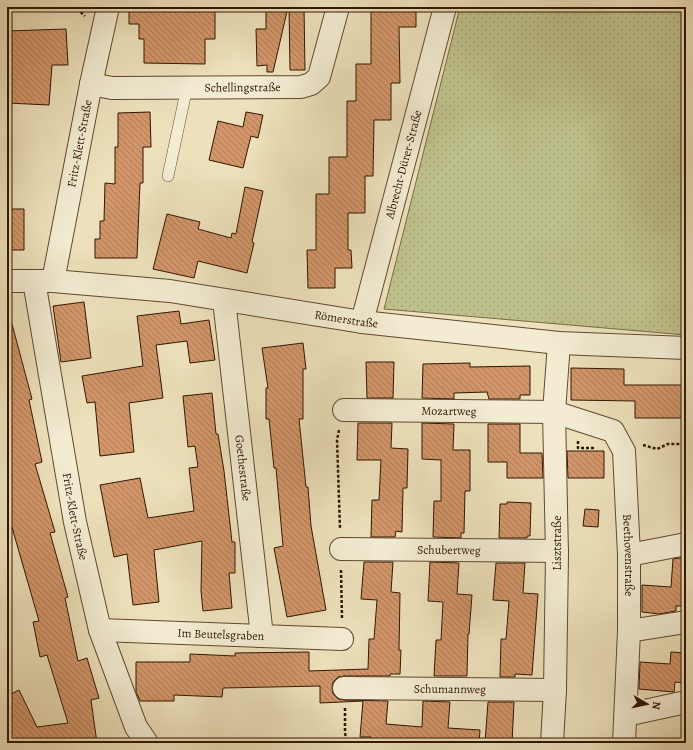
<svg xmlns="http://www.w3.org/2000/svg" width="693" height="750" font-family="Alegreya,serif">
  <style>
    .grass { fill: url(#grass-dots); stroke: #786c46 }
    .building { fill: url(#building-back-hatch); stroke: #311600 }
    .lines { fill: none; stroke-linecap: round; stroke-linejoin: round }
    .service-casing { stroke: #60492f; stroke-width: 12 }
    .minor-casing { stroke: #60492f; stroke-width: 24 }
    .path { stroke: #311600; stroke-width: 2.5; stroke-dasharray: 3 2; stroke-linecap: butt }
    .service { stroke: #f3ecd3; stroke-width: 11 }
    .minor { stroke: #f3ecd3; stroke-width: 22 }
    .labels { text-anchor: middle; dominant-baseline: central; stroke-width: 4; stroke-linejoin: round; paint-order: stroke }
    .street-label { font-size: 12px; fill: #311600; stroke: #f3ecd3 }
  </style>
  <defs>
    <pattern id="grass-dots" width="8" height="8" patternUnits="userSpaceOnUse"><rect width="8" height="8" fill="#bec18c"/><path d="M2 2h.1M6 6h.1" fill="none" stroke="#a4a577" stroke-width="1.8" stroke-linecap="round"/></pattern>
    <pattern id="building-back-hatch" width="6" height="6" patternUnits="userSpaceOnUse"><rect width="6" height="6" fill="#d2966a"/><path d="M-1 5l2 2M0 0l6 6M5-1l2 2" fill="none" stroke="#ab7955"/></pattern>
  </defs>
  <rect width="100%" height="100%" fill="#ede1bb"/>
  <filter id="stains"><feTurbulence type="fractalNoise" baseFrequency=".005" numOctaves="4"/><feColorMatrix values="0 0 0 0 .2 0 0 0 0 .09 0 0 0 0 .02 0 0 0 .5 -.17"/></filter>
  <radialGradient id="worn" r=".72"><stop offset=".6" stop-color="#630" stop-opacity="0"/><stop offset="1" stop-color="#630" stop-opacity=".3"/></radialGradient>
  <path class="grass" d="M460,7h226v328l-302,-26z"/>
  <path class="building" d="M129,7h86v32h-10v25l-61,-1v-24h-5v-15h-10z
    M266,7h22l-15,65h-6v-7l-10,1 -1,-37h10z
    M289,7h15l1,63h-15z
    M381,7h26v2h9v18h-17l1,56h-9v37h-17l-1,56h-8v37h-17v37h3l1,18h-17v20h-27l-1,-38h9v-56h13v-37h18v-56h9v-37h15v-54l10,-1z
    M66,29l2,36h-16l-3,40 -42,-2v-72z
    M150,112l1,35h-8v36h-3l-3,75h-42v-19h5v-18h4l1,-38 10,1v-37h3v-34z
    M246,112l17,3 -5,23 -7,-2 -8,32 -34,-8 9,-39 25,6z
    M245,187l18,4 -11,51 2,1 -7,30 -49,-12 -4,17 -41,-9 14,-55 33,8 -2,7 33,9 1,-5 4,1z
    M7,209h17v41h-17z
    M84,302l7,56 -30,4 -8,-56z
    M179,311l2,13 28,-4 6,40 -25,3 -3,-22 -31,4 7,53 -34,5 5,49 -34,4 -5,-54 -8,1 -5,-27 61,-10 -6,-50z
    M7,324h5l20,75 -3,1 13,62 -7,2 20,68 -5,1 18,64 -3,1 13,63 9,-3 12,40 -8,2 6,43h-86l-4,-8v-39l12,-6 18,37 31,-4 -21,-68 -7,2 -7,-35 6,-1 -32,-111z
    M303,343l3,26h-3v50h-4l7,68h2l3,39 15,84 -39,7 -13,-69 9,-2 -7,-78h-2l-5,-49h-3v-31h2l-6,-40z
    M366,362h28l-1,36h-26z
    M470,363v4l60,-1v29h-10v4h-31l-2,-7 -33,1v6l-32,-1 1,-34z
    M571,368l53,1v16h62v33h-51v-17l-64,-1z
    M212,393l4,41h2l6,37 8,71h3v31h-6l3,35 -29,3 -2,-20 1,-50 -48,9 5,52 -26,3 -6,-51 -13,3 -14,-72 40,-7 8,40 46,-7 -5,-43 9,-1 -3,-21 -7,1 -5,-51z
    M358,423h34l-1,25 17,1 -1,39h-4l-1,44 -6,-1 -1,6h-24l1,-37h7l2,-40h-24z
    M422,423l32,1 -1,26h17v41h-5l-1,42h-3v5l-28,-1 1,-36h7v-41l-19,-1z
    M488,424h32v29h22l1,25h-36v-16h-19z
    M567,451h37v27h-36z
    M507,502l24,1 -1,33h-3v2h-28l1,-34h7z
    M585,509l14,1 -1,17 -15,-1z
    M686,557v49h-10v5l-17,3 -17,-2v-27l29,2 2,-28z
    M364,562h29l-2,30 9,1 -1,57h2l-1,24h-10v2h-46l-6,1 -5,5 -1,6 1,6 5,5 6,1 44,1 -2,23 36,3 1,-26 27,1 -2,26 32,2 -1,13h-109l1,-6h-11l3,-36 -43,2v-17l-97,2 -1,9 -48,-2v6h-34l-4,-9v-30h54v-8l45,2v-3l74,-1v19l59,-2 1,-30h5l3,-39 -16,-1z
    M430,562l29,1 -2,31 15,1 -3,39h-1l-1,42h-33l2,-36h5l2,-38 -15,-1z
    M496,563h29l-2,30 15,1 -6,81 -17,-1v3h-15l1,-38h5l3,-38 -16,-1z
    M671,652l15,1v30l-11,-1 -1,10 -35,-3 1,-27 30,2z
    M488,702h26l-2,41h-27z"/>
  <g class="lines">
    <g class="service-casing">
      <path id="service" d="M168,176l19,-89"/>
    </g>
    <g class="minor-casing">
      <g id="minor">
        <path id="s1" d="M91,84l21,4 189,-1 10,-3 8,-7 19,-70"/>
        <path id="s2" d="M7,281h46l117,10 192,31 197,21 127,5"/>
        <path id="s3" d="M34,281l41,241 25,108 36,97 11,16"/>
        <path id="s4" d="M53,281l38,-197 17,-77"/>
        <path id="s5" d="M224,300l38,336"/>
        <path id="s6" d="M362,322l83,-315"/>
        <path id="s7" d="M344,410l210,2 59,19 11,20 5,104v76l-5,112"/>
        <path id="s8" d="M341,549l216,2"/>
        <path d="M629,555l57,-11"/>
        <path id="s9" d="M100,630l242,9"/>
        <path d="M629,631l57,-9"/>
        <path id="s10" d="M344,688l211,2"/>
        <path d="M626,715l60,-13"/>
        <path d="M552,743l3,-53 2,-135 -3,-143 5,-69"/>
      </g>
    </g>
    <path class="path" d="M7,8l63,-1 7,2 8,7
      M339,430l-2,10 3,89
      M578,441v7h16
      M643,445l14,4 11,-5h18
      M341,570l1,49
      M345,708v25l2,10"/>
    <use href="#service" class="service"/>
    <use href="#minor" class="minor"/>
  </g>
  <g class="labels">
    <g class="street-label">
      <text stroke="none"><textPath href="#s1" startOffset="152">Schellingstraße</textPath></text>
      <text stroke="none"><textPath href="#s4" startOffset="140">Fritz-Klett-Straße</textPath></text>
      <text stroke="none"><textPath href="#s6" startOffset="163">Albrecht-Dürer-Straße</textPath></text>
      <text stroke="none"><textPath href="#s2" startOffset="342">Römerstraße</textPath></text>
      <text stroke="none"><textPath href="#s7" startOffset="105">Mozartweg</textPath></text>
      <text stroke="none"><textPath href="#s5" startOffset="169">Goethestraße</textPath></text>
      <text stroke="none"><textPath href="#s3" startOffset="239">Fritz-Klett-Straße</textPath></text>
      <text transform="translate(557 543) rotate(-90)">Lisztstraße</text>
      <text stroke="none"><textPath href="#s8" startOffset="108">Schubertweg</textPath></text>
      <text stroke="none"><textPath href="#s7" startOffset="399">Beethovenstraße</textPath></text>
      <text stroke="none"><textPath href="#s9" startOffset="121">Im Beutelsgraben</textPath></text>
      <text stroke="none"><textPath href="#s10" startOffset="106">Schumannweg</textPath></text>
    </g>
  </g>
  <rect width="693" height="750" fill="none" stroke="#ede1bb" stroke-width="24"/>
  <rect x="8" y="8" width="677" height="734" fill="none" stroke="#311600" stroke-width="2"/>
  <rect x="12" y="12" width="669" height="726" fill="none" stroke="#311600"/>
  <g transform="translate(647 704) rotate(99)" stroke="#f3ecd3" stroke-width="3" paint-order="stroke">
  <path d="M0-3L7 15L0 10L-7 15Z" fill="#311600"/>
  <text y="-6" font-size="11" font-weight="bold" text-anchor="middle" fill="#311600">N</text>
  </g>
  <rect width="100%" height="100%" filter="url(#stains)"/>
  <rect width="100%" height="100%" fill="url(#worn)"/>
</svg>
